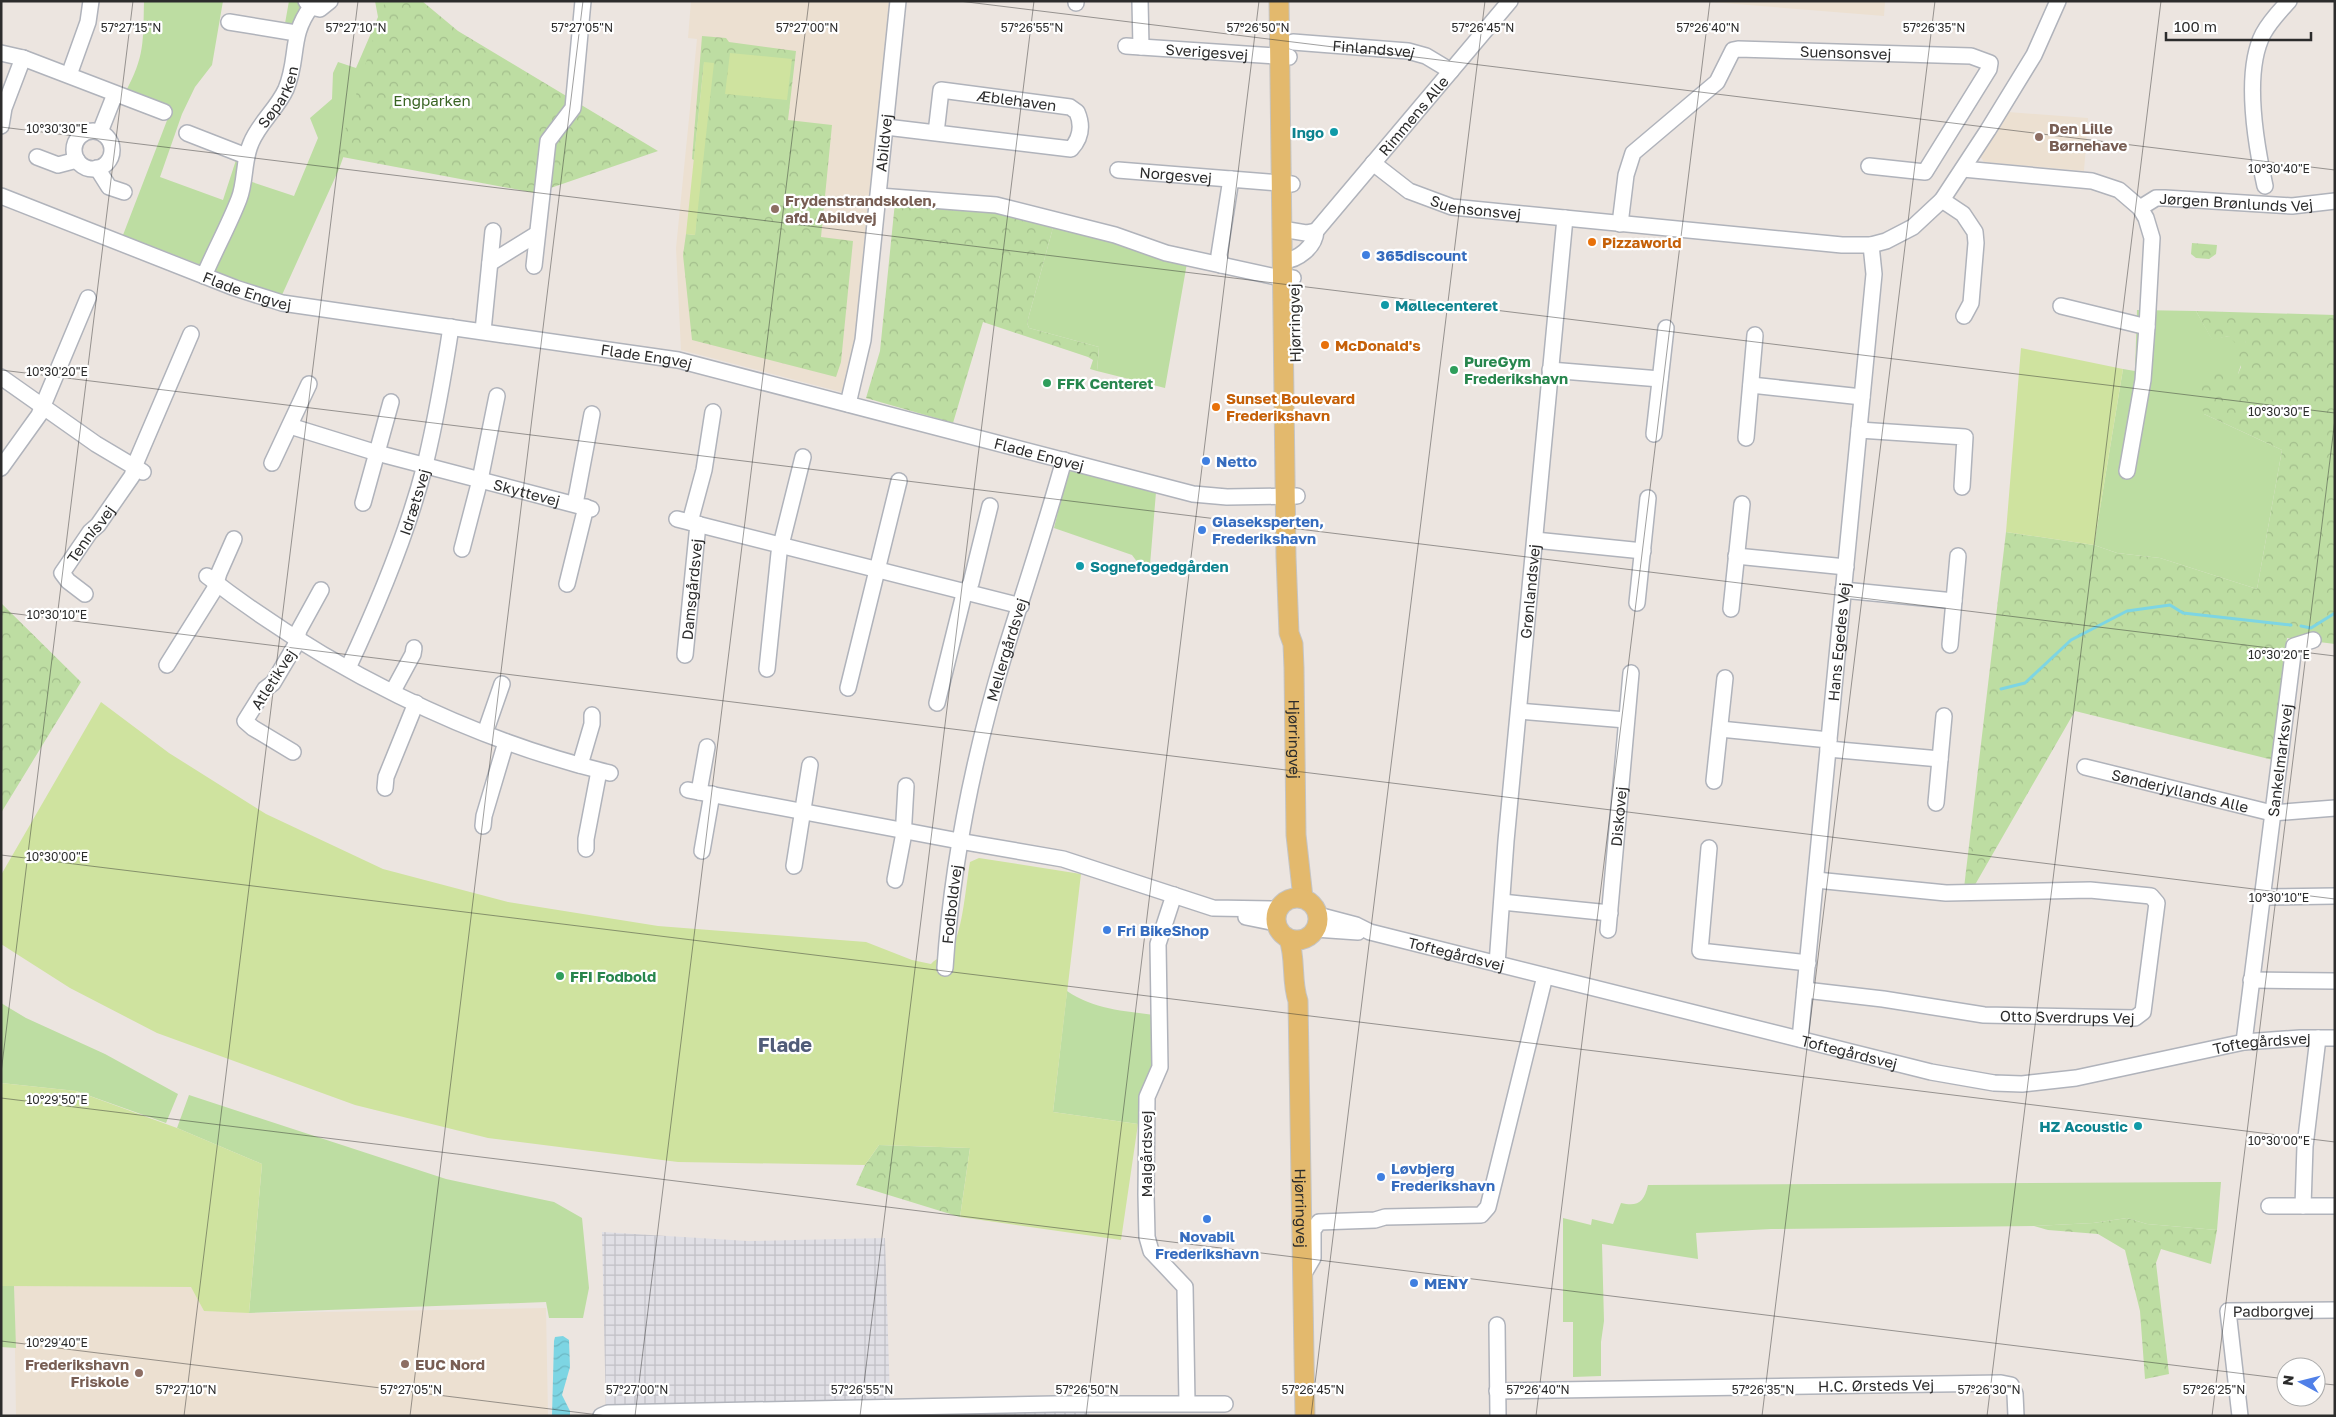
<svg xmlns="http://www.w3.org/2000/svg" width="2336" height="1417" font-family="'Golos Text',sans-serif">
  <style>
    .industrial { fill: url(#industrial-grid) }
    .education { fill: #ece0d1 }
    .grass { fill: #bddda2 }
    .forest { fill: url(#forest-crowns) }
    .pitch { fill: #cfe39f }
    .water { fill: url(#water-waves) }
    .lines { fill: none; stroke-linecap: round; stroke-linejoin: round }
    .stream { stroke: #7dd5e3; stroke-width: 3 }
    .minor-casing { stroke: #b0b3bb; stroke-width: 18 }
    .major-casing { stroke: #c4c4c4; stroke-width: 21 }
    .minor { stroke: #fff; stroke-width: 15 }
    .major { stroke: #e3b96d; stroke-width: 19 }
    .ticks { fill: none; stroke: #2c2c2c; stroke-width: 1; stroke-opacity: 0.45 }
    .culture-dot { fill: #0f9aa8; stroke: #fff; stroke-width: 2 }
    .education-dot { fill: #8d6e63; stroke: #fff; stroke-width: 2 }
    .food-dot { fill: #e8710a; stroke: #fff; stroke-width: 2 }
    .shop-dot { fill: #3f7fe0; stroke: #fff; stroke-width: 2 }
    .leisure-dot { fill: #2e9e5b; stroke: #fff; stroke-width: 2 }
    .labels { text-anchor: middle; dominant-baseline: central; stroke-width: 4.5; stroke-linejoin: round; paint-order: stroke }
    .street-label { font-size: 15px; fill: #2c2c2c; stroke: #fff }
    .park-label { font-size: 15px; fill: #386322; stroke: #fff }
    .education-label { font-size: 15px; font-weight: bold; fill: #785e54; stroke: #fff; text-anchor: start }
    .culture-label { font-size: 15px; font-weight: bold; fill: #0d838f; stroke: #fff; text-anchor: end }
    .food-label { font-size: 15px; font-weight: bold; fill: #c56008; stroke: #fff; text-anchor: start }
    .shop-label { font-size: 15px; font-weight: bold; fill: #366cbe; stroke: #fff; text-anchor: start }
    .leisure-label { font-size: 15px; font-weight: bold; fill: #27864d; stroke: #fff; text-anchor: start }
    .district-label { font-size: 20px; font-weight: bold; fill: #505c78; stroke: #fff }
    .ticks-label { font-size: 12px; text-anchor: middle; fill: #2c2c2c; stroke: #fff; stroke-width: 4.5; stroke-linejoin: round; paint-order: stroke }
  </style>
  <defs>
    <pattern id="industrial-grid" width="8" height="8" patternUnits="userSpaceOnUse" patternTransform="scale(1.25)"><rect width="8" height="8" fill="#e0dfe5"/><path d="M0 4h8M4 0v8" fill="none" stroke="#c0c0c5"/></pattern>
    <pattern id="forest-crowns" width="20" height="18" patternUnits="userSpaceOnUse" patternTransform="scale(1.25)"><rect width="20" height="18" fill="#bddda2"/><path d="M2 6a3 3 0 1 1 6 0M12 15a3 3 0 1 1 6 0" fill="none" stroke="#a3be8c"/></pattern>
    <pattern id="water-waves" width="16" height="10" patternUnits="userSpaceOnUse" patternTransform="scale(1.25)"><rect width="16" height="10" fill="#7dd5e3"/><path d="M0 5q4-4 8 0t8 0" fill="none" stroke="#6cb7c3"/></pattern>
  </defs>
  <rect width="100%" height="100%" fill="#ece5e0"/>
  <path class="industrial" d="M602,1232l146,9 137,-3 5,162 199,-2v18h-200l-1,-16 -282,16z"/>
  <path class="education" d="M691,1h199l-34,350 -11,42 -164,-43 -5,-102 21,-209 -9,-1z
    M1699,1h186l-1,15z
    M2008,112l80,6 -4,53 -100,-9 -4,-6z
    M14,1286l178,1 12,24 57,2 285,-5 2,108h-532z"/>
  <path class="grass" d="M144,1h79l-11,64 -17,22 -13,27 -22,63 63,23 13,-40 3,4v21l-36,81 -80,-31 48,-125 -46,-17c20,-37 18,-51 19,-92z
    M289,1h11l3,5 -9,20 -10,3z
    M375,1h25l-61,168 -57,126 -31,-9 -36,-15 33,-76 1,-14 45,15 24,-58 -8,-20 22,-19 1,-26 5,-11 18,6 22,-51z
    M1054,224l133,39 -22,125 -68,-17 2,-24 -70,-19 -2,-5z
    M2137,310l59,1 16,28 17,-3 16,4 2,6 -9,28 -26,5 -8,35 78,36 -25,139 -97,-31 -43,-5 -23,-8 29,-176 12,2z
    M1072,470l84,22 -6,73 -12,-2 -6,-8 -78,-27 13,-54z
    M1067,991c26,18 57,20 87,24l-1,54 -13,25 -2,30 -85,-12z
    M1,1003l25,15 79,36 73,40 -12,29 -90,-32 -75,-8z
    M189,1095l257,84 108,23 28,16 7,70 -6,30h-34l-3,-16 -297,11 13,-149 -85,-36z
    M2221,1182l-4,48 -70,-6 -20,-6 -34,5 -59,3 -263,3 -75,4 2,26 -96,-15 2,77 -3,21v34l-28,1v-55h-10v-104l28,7 1,-6 21,5 8,-21c17,4 23,-1 27,-18z
    M1,1286h13l2,62 -15,-1z"/>
  <path class="forest" d="M385,1h37l36,30 200,120 -122,42 -199,-37z
    M702,36l24,2 3,4 67,9 -8,69 44,5 -11,112 32,4 -12,121 -5,15 -144,-37 -9,-85 3,-21 9,1 9,-173 -10,98 -2,-1z
    M895,202l108,11 51,11 -27,99 2,5 70,19 -2,24 -7,-2 3,-9 -5,-3 -105,-35 -30,101 -87,-25 14,-47z
    M2192,243l25,2 -1,9 -7,5 -13,-1 -5,-4z
    M2196,311l139,4v329l-48,-6 -14,122 -198,-49 -103,179 -8,-2 42,-356 88,13 23,8 43,5 97,31 25,-139 -78,-36 -12,-30 9,-5h11l1,-6 16,-5 9,6 3,-7 -5,-16 10,-5 -1,-5 -10,2 -6,-7 -17,4z
    M1,603l80,79 -80,131z
    M879,1145l91,3 -10,69 -104,-32 9,-20z
    M2127,1218l20,6 70,6 -6,34 -50,-15 -5,14 13,111 -24,5 -5,-68 -15,-61 -27,-16 -50,-4 -14,-4 59,-3z"/>
  <path class="pitch" d="M730,53l62,6 -5,41 -62,-6z
    M704,62l10,1 -19,172 -9,-1z
    M2021,348l102,21 -29,176 -88,-13z
    M101,702l68,51 97,61 117,55 125,33 150,24 208,16 46,18 19,4c6,-7 17,-10 21,-17 11,-17 14,-64 18,-85l9,-4 102,16 -28,238 85,12 -17,116 -161,-23 10,-69 -91,-3 -14,20 -187,-3 -190,-24 -133,-33 -198,-72 -87,-45 -69,-44v-69z
    M1,1083l75,8 101,37 85,36 -13,149 -45,-2 -13,-24 -190,-1z"/>
  <path class="water" d="M563,1336l6,4 1,27 -8,28 8,16v5h-18l2,-75 1,-4z"/>
  <g class="lines">
    <path class="stream" d="M2301,626l10,2 24,-15
      M2001,689l24,-6 46,-43 56,-29 43,-6 13,8 108,12"/>
    <g class="minor-casing">
      <g id="minor">
        <path d="M306,1l5,6 9,2 10,-8"/>
        <path d="M1140,1l1,46"/>
        <path d="M1076,3v-2"/>
        <path d="M229,22l67,11"/>
        <path id="s1" d="M1293,42l115,9 18,5 25,15"/>
        <path id="s2" d="M1126,46l163,11"/>
        <path d="M1,53l22,5 141,54"/>
        <path d="M69,75l19,-53 3,-21"/>
        <path d="M1,126l3,-18 19,-50"/>
        <path id="s3" d="M886,127l50,6 5,-43 129,17 7,5c6,14 4,26 -6,37l-135,-16"/>
        <circle cx="93" cy="150" r="19"/>
        <path d="M100,132l15,-38"/>
        <path d="M187,133l59,23"/>
        <path d="M37,157l21,8 19,-5"/>
        <path id="s4" d="M1373,163l36,28 43,16 390,38h29l15,-4 27,-14 29,-27 46,-70 46,-75 24,-54"/>
        <path d="M97,168l12,19 15,5"/>
        <path d="M1963,169l129,12 27,9 21,18 6,10 6,20 -5,89 -4,53 -16,91"/>
        <path id="s5" d="M1118,170l174,14"/>
        <path d="M2265,186c-9,-41 -22,-113 -2,-152 7,-13 16,-22 26,-33"/>
        <path id="s6" d="M1,196l234,92 47,15 396,57 515,134 34,3 70,-1"/>
        <path d="M879,196l117,9 119,30 51,18 110,24 17,1"/>
        <path d="M1942,200l21,14 12,18 1,11 -5,60 -7,13"/>
        <path id="s7" d="M2140,208l16,-10h9l127,8 43,-5"/>
        <path id="s8" d="M1620,224l6,-49 7,-22 84,-71 16,-32 5,-1 233,7 19,7 -1,6 -64,103 -56,-6"/>
        <path d="M1282,229l24,4 10,-2"/>
        <path id="s9" d="M1283,261c15,-1 32,-14 33,-30l194,-230"/>
        <path d="M490,263l47,-29"/>
        <path d="M1221,265l-2,-10 12,-76"/>
        <path d="M534,266l14,-125 25,-33 10,-107"/>
        <path id="s10" d="M204,276c11,-26 25,-51 35,-77 7,-18 4,-38 12,-56 8,-20 26,-34 35,-54 13,-31 3,-53 25,-82"/>
        <path d="M2061,306l86,21"/>
        <path d="M483,331l10,-100"/>
        <path d="M1550,370l110,9"/>
        <path d="M1,377l95,67 47,28"/>
        <path d="M1751,385l111,12"/>
        <path id="s11" d="M848,404l15,-64 35,-339"/>
        <path id="s12" d="M290,426l87,27 214,56"/>
        <path d="M1859,430l106,7 -3,50"/>
        <path d="M1654,434l12,-106"/>
        <path d="M1746,438l9,-103"/>
        <path d="M272,463l37,-79"/>
        <path d="M1,468l38,-53 49,-117"/>
        <path d="M363,503l28,-101"/>
        <path d="M575,504l17,-90"/>
        <path d="M677,519l344,87"/>
        <path d="M690,522l14,-52 9,-58"/>
        <path d="M1535,540l108,11"/>
        <path d="M462,549l18,-69 17,-84"/>
        <path d="M1736,556l110,11"/>
        <path d="M207,576c116,90 260,163 403,197"/>
        <path d="M567,584l19,-77"/>
        <path d="M1843,590l111,11"/>
        <path id="s13" d="M85,594l-17,-13 -6,-8 28,-41 8,-7 34,-49 5,-16 54,-126"/>
        <path d="M1637,603l11,-105"/>
        <path d="M1731,609l11,-105"/>
        <path d="M1950,645l8,-89"/>
        <path id="s14" d="M685,655l13,-131"/>
        <path d="M167,665l47,-75 5,-17 15,-34"/>
        <path id="s15" d="M348,668c31,-66 59,-133 77,-203 11,-46 19,-92 26,-138"/>
        <path d="M767,669l12,-116 24,-96"/>
        <path d="M848,688l51,-207"/>
        <path d="M393,691l20,-37 1,-6"/>
        <path d="M937,703l26,-105 8,-15 19,-77"/>
        <path d="M1519,711l107,9"/>
        <path d="M1720,729l109,11"/>
        <path d="M485,733l17,-49"/>
        <path d="M1828,749l112,10"/>
        <path d="M293,752l-40,-24 -8,-7 20,-32 8,-6 22,-37 4,-16 22,-40"/>
        <path d="M580,765l12,-41v-9"/>
        <path id="s16" d="M2085,767l187,46 63,-5"/>
        <path d="M1714,781l11,-103"/>
        <path d="M385,788l1,-11 30,-74"/>
        <path d="M688,790l271,51 104,18 150,49 65,1"/>
        <path d="M699,792l8,-45"/>
        <path d="M1936,803l8,-87"/>
        <path d="M483,826l1,-10 22,-74"/>
        <path d="M1709,848l-9,103 108,12"/>
        <path d="M586,849v-10l13,-68"/>
        <path d="M702,851l10,-57"/>
        <path d="M794,866l16,-101"/>
        <path d="M895,880l8,-42 3,-52"/>
        <path d="M1174,895l-16,49 2,123 -13,30 -1,97 1,43 4,14 34,36 2,116"/>
        <path d="M2262,897l73,-1"/>
        <path d="M1502,902l108,11"/>
        <path id="s17" d="M1318,915l38,10 14,7 561,140 63,11 28,1 54,-6 168,-36 56,-4h35"/>
        <path d="M1246,917l30,6"/>
        <path d="M1315,929l43,3"/>
        <path id="s18" d="M1608,930l23,-257"/>
        <path id="s19" d="M1497,964l9,-123 59,-623"/>
        <path id="s20" d="M945,968c7,-107 29,-213 60,-316 20,-64 41,-127 59,-192"/>
        <path d="M2251,980l84,1"/>
        <path id="s21" d="M1805,990l78,9 101,16 151,3 8,-6 14,-109 -6,-7 -61,-6 -144,3 -130,-13"/>
        <path id="s22" d="M1800,1039l74,-765 -3,-29"/>
        <path id="s23" d="M2244,1042l50,-396 19,-6"/>
        <path d="M2269,1206h66"/>
        <path d="M2303,1206l2,-60 13,-108"/>
        <path d="M1303,1275l10,-17v-28l6,-8 56,-2 10,-3 96,-2 7,-8 57,-231"/>
        <path d="M1497,1325l1,91"/>
        <path id="s24" d="M1497,1391l504,-8 10,2 4,9 1,22"/>
        <path d="M601,1416l7,-3 447,-9h170"/>
        <path id="s25" d="M2240,1416l-12,-105 107,-1"/>
      </g>
    </g>
    <g class="major-casing">
      <g id="major">
        <path id="s26" d="M1279,1l7,556 3,76 4,11 1,24 2,167 7,63"/>
        <circle cx="1297" cy="919" r="21"/>
        <path id="s27" d="M1289,939c7,20 2,42 9,62l7,415"/>
      </g>
    </g>
    <use href="#minor" class="minor"/>
    <use href="#major" class="major"/>
  </g>
  <path class="ticks" d="M959,1l1376,169M1,127l2334,286M1,370l2334,286M1,612l2334,287M1,855l2334,287M1,1073l132,-1072M1,1098l2285,281M1,1341l606,75M2316,1383l19,2M184,1416l174,-1415M410,1416l173,-1415M635,1416l174,-1415M860,1416l174,-1415M1086,1416l173,-1415M1311,1416l174,-1415M1536,1416l174,-1415M1762,1416l173,-1415M1987,1416l174,-1415M2212,1416l123,-997"/>
  <g class="culture-dot">
    <circle cx="1334" cy="132" r="5"/>
    <circle cx="1385" cy="305" r="5"/>
    <circle cx="1080" cy="566" r="5"/>
    <circle cx="2138" cy="1126" r="5"/>
  </g>
  <g class="education-dot">
    <circle cx="2039" cy="137" r="5"/>
    <circle cx="775" cy="209" r="5"/>
    <circle cx="405" cy="1364" r="5"/>
    <circle cx="139" cy="1373" r="5"/>
  </g>
  <g class="food-dot">
    <circle cx="1592" cy="242" r="5"/>
    <circle cx="1325" cy="345" r="5"/>
    <circle cx="1216" cy="407" r="5"/>
  </g>
  <g class="shop-dot">
    <circle cx="1366" cy="255" r="5"/>
    <circle cx="1206" cy="461" r="5"/>
    <circle cx="1202" cy="530" r="5"/>
    <circle cx="1107" cy="930" r="5"/>
    <circle cx="1381" cy="1177" r="5"/>
    <circle cx="1207" cy="1219" r="5"/>
    <circle cx="1414" cy="1283" r="5"/>
  </g>
  <g class="leisure-dot">
    <circle cx="1454" cy="370" r="5"/>
    <circle cx="1047" cy="383" r="5"/>
    <circle cx="560" cy="976" r="5"/>
  </g>
  <g class="labels">
    <g class="street-label">
      <text stroke="none"><textPath href="#s1" startOffset="81">Finlandsvej</textPath></text>
      <text stroke="none"><textPath href="#s2" startOffset="81">Sverigesvej</textPath></text>
      <text stroke="none"><textPath href="#s8" startOffset="331">Suensonsvej</textPath></text>
      <text stroke="none"><textPath href="#s10" startOffset="196">Søparken</textPath></text>
      <text stroke="none"><textPath href="#s3" startOffset="170">Æblehaven</textPath></text>
      <text stroke="none"><textPath href="#s9" startOffset="199">Rimmens Alle</textPath></text>
      <text stroke="none"><textPath href="#s11" startOffset="264">Abildvej</textPath></text>
      <text stroke="none"><textPath href="#s5" startOffset="58">Norgesvej</textPath></text>
      <text stroke="none"><textPath href="#s7" startOffset="99">Jørgen Brønlunds Vej</textPath></text>
      <text stroke="none"><textPath href="#s4" startOffset="115">Suensonsvej</textPath></text>
      <text stroke="none"><textPath href="#s6" startOffset="264">Flade Engvej</textPath></text>
      <text transform="translate(1294 323) rotate(-91)">Hjørringvej</text>
      <text stroke="none"><textPath href="#s6" startOffset="669">Flade Engvej</textPath></text>
      <text stroke="none"><textPath href="#s6" startOffset="1074">Flade Engvej</textPath></text>
      <text stroke="none"><textPath href="#s12" startOffset="246">Skyttevej</textPath></text>
      <text stroke="none"><textPath href="#s15" startOffset="179">Idrætsvej</textPath></text>
      <text stroke="none"><textPath href="#s13" startOffset="80">Tennisvej</textPath></text>
      <text stroke="none"><textPath href="#s14" startOffset="66">Damsgårdsvej</textPath></text>
      <text stroke="none"><textPath href="#s19" startOffset="374">Grønlandsvej</textPath></text>
      <text stroke="none"><textPath href="#s22" startOffset="399">Hans Egedes Vej</textPath></text>
      <text stroke="none"><textPath href="#s20" startOffset="325">Mellergårdsvej</textPath></text>
      <text transform="translate(273 679) rotate(-57)">Atletikvej</text>
      <text stroke="none"><textPath href="#s26" startOffset="739">Hjørringvej</textPath></text>
      <text stroke="none"><textPath href="#s23" startOffset="284">Sankelmarksvej</textPath></text>
      <text stroke="none"><textPath href="#s16" startOffset="98">Sønderjyllands Alle</textPath></text>
      <text stroke="none"><textPath href="#s18" startOffset="114">Diskovej</textPath></text>
      <text stroke="none"><textPath href="#s20" startOffset="64">Fodboldvej</textPath></text>
      <text stroke="none"><textPath href="#s17" startOffset="144">Toftegårdsvej</textPath></text>
      <text stroke="none"><textPath href="#s21" startOffset="264">Otto Sverdrups Vej</textPath></text>
      <text stroke="none"><textPath href="#s17" startOffset="969">Toftegårdsvej</textPath></text>
      <text stroke="none"><textPath href="#s17" startOffset="549">Toftegårdsvej</textPath></text>
      <text transform="translate(1146 1154) rotate(-90)">Maigårdsvej</text>
      <text stroke="none"><textPath href="#s27" startOffset="270">Hjørringvej</textPath></text>
      <text stroke="none"><textPath href="#s25" startOffset="151">Padborgvej</textPath></text>
      <text stroke="none"><textPath href="#s24" startOffset="379">H.C. Ørsteds Vej</textPath></text>
    </g>
    <g class="park-label">
      <text x="432" y="100">Engparken</text>
    </g>
    <g class="education-label">
      <text x="2049" y="128">Den Lille<tspan x="2049" dy="17">Børnehave</tspan></text>
      <text x="785" y="200">Frydenstrandskolen,<tspan x="785" dy="17">afd. Abildvej</tspan></text>
      <text x="129" y="1364" text-anchor="end">Frederikshavn<tspan x="129" dy="17">Friskole</tspan></text>
      <text x="415" y="1364">EUC Nord</text>
    </g>
    <g class="culture-label">
      <text x="1324" y="132">Ingo</text>
      <text x="1395" y="305" text-anchor="start">Møllecenteret</text>
      <text x="1090" y="566" text-anchor="start">Sognefogedgården</text>
      <text x="2128" y="1126">HZ Acoustic</text>
    </g>
    <g class="food-label">
      <text x="1602" y="242">Pizzaworld</text>
      <text x="1335" y="345">McDonald's</text>
      <text x="1226" y="398">Sunset Boulevard<tspan x="1226" dy="17">Frederikshavn</tspan></text>
    </g>
    <g class="shop-label">
      <text x="1376" y="255">365discount</text>
      <text x="1216" y="461">Netto</text>
      <text x="1212" y="521">Glaseksperten,<tspan x="1212" dy="17">Frederikshavn</tspan></text>
      <text x="1117" y="930">Fri BikeShop</text>
      <text x="1391" y="1168">Løvbjerg<tspan x="1391" dy="17">Frederikshavn</tspan></text>
      <text x="1207" y="1236" text-anchor="middle">Novabil<tspan x="1207" dy="17">Frederikshavn</tspan></text>
      <text x="1424" y="1283">MENY</text>
    </g>
    <g class="leisure-label">
      <text x="1464" y="361">PureGym<tspan x="1464" dy="17">Frederikshavn</tspan></text>
      <text x="1057" y="383">FFK Centeret</text>
      <text x="570" y="976">FFI Fodbold</text>
    </g>
    <g class="district-label">
      <text x="785" y="1044">Flade</text>
    </g>
  </g>
  <g class="ticks-label">
    <text x="131" y="32">57°27'15"N</text>
    <text x="356" y="32">57°27'10"N</text>
    <text x="582" y="32">57°27'05"N</text>
    <text x="807" y="32">57°27'00"N</text>
    <text x="1032" y="32">57°26'55"N</text>
    <text x="1258" y="32">57°26'50"N</text>
    <text x="1483" y="32">57°26'45"N</text>
    <text x="1708" y="32">57°26'40"N</text>
    <text x="1934" y="32">57°26'35"N</text>
    <text x="57" y="133">10°30'30"E</text>
    <text x="2279" y="173">10°30'40"E</text>
    <text x="57" y="376">10°30'20"E</text>
    <text x="2279" y="416">10°30'30"E</text>
    <text x="57" y="619">10°30'10"E</text>
    <text x="2279" y="659">10°30'20"E</text>
    <text x="57" y="861">10°30'00"E</text>
    <text x="2279" y="902">10°30'10"E</text>
    <text x="57" y="1104">10°29'50"E</text>
    <text x="2279" y="1145">10°30'00"E</text>
    <text x="57" y="1347">10°29'40"E</text>
    <text x="186" y="1394">57°27'10"N</text>
    <text x="411" y="1394">57°27'05"N</text>
    <text x="637" y="1394">57°27'00"N</text>
    <text x="862" y="1394">57°26'55"N</text>
    <text x="1087" y="1394">57°26'50"N</text>
    <text x="1313" y="1394">57°26'45"N</text>
    <text x="1538" y="1394">57°26'40"N</text>
    <text x="1763" y="1394">57°26'35"N</text>
    <text x="1989" y="1394">57°26'30"N</text>
    <text x="2214" y="1394">57°26'25"N</text>
  </g>
  <rect width="2336" height="1417" fill="none" stroke="#2c2c2c" stroke-width="5"/>
  <g transform="translate(2301 1382) rotate(277)"><circle r="24" fill="#ffffff" stroke="#ababab"/>
  <path d="M0-4L9 19L0 12L-9 19Z" fill="#5080e8"/>
  <text y="-8" font-size="14" font-weight="bold" text-anchor="middle" fill="#2c2c2c">N</text>
  </g>
  <path d="M2166 32v8h145v-8" fill="none" stroke="#2c2c2c" stroke-width="2.5"/>
  <text x="2174" y="32" font-size="15" fill="#2c2c2c" stroke="#ffffff" stroke-width="4" paint-order="stroke">100 m</text>
</svg>
